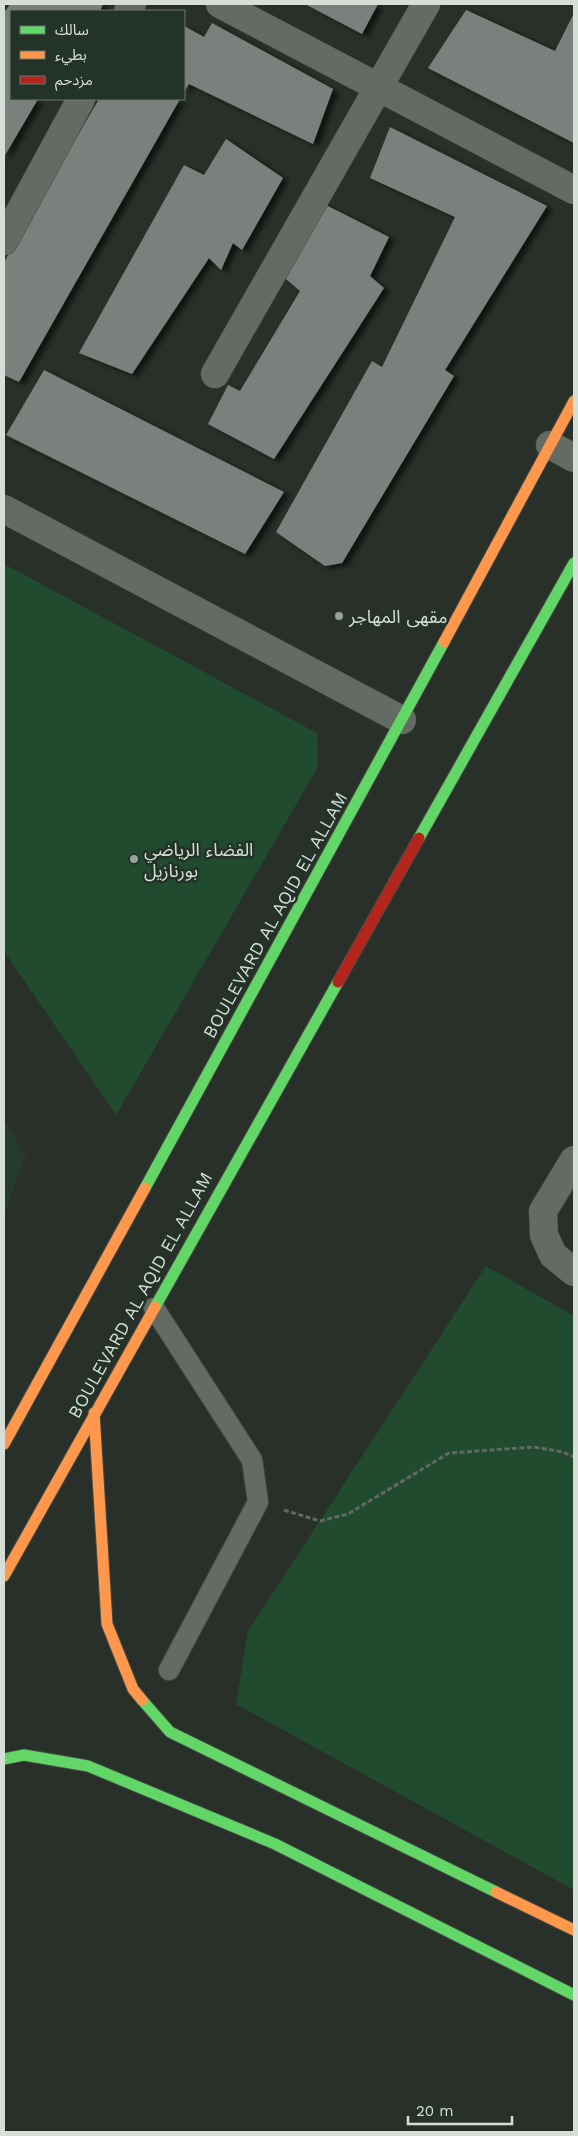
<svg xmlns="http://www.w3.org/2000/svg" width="578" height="2136" font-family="'Work Sans','Noto Sans Arabic',sans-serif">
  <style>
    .built { fill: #273b2c }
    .green { fill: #214b2f }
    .building { fill: #7a817c; filter: url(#shadow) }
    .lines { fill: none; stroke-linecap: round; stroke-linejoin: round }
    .lane-casing { stroke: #444c46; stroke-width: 22 }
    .street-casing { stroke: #444c46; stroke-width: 29 }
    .fast-casing { stroke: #444c46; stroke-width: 13 }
    .slow-casing { stroke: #444c46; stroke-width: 13 }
    .jam-casing { stroke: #444c46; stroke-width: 13 }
    .path { stroke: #626864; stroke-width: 3; stroke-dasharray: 5 2.5; stroke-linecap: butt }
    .lane { stroke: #646b65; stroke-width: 20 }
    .street { stroke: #646b65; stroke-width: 28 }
    .fast { stroke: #63d668; stroke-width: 11 }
    .slow { stroke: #ff974d; stroke-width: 11 }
    .jam { stroke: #b3261e; stroke-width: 11 }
    .poi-dot { fill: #98a29b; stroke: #243328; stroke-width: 2 }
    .labels { text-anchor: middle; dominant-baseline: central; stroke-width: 5; stroke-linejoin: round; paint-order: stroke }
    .poi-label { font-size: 18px; fill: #d5dfd8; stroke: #243328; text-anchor: start }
    .street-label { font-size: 18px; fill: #d5dfd8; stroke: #243328 }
  </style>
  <defs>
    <filter id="shadow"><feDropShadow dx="5.5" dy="3" stdDeviation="2.5" flood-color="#0009"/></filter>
  </defs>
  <rect width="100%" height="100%" fill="#283029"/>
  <path class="built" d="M4,1120l22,35 -22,59z"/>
  <path class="green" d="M4,564l313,169 1,34 -202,348 -112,-164z
    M486,1266l88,50v574l-338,-186 12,-73z"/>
  <path class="building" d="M10,4h93l-3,7h-89v88h27l-34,58v-144z
    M305,4h73l-16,30z
    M466,10l89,41 19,-38v130l-146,-75z
    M212,23l121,66 -20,55 -124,-60 -5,8v-66l20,11z
    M99,99h81l-161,283 -15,-7v-113z
    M390,127l157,79 -102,164 9,6 -112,187 -17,3 -49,-34 96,-171 10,6 73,-150 -85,-39z
    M226,139l57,39 -41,72 -9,-7 -12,27 -12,-12 -77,116 -53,-21 105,-188 20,10z
    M320,202l69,35 -19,39 14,12 -110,171 -66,-35 20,-39 12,6 60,-100 -20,-17z
    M44,370l240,122 -39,62 -239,-119z"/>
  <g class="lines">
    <g class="lane-casing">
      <path id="lane" d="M154,1308l98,152 6,42 -89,168"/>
    </g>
    <g class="street-casing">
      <path id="street" d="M220,4l354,186
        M128,11l4,-7
        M4,241l77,-142
        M215,374l211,-370
        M550,445l24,13
        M4,509l398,211
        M574,1160l-31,51 1,24 9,20 21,17"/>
    </g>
    <g class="fast-casing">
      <path id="fast" d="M419,838l155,-275
        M145,1188l299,-546
        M155,1307l183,-325
        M142,1700l28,32 326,160
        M4,1759l20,-4 64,11 187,78 299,151"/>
    </g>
    <g class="slow-casing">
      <path id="slow" d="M444,642l130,-241
        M94,1413l13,211 26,65 9,11
        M4,1444l141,-256
        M4,1576l151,-269
        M496,1892l78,38"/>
    </g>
    <g class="jam-casing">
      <path id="jam" d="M338,982l81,-144"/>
    </g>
    <path class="path" d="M284,1510l36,11 28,-7 101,-61 85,-6 29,5 11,5"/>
    <use href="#lane" class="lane"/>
    <use href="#street" class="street"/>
    <use href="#fast" class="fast"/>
    <use href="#slow" class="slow"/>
    <use href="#jam" class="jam"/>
  </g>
  <g class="poi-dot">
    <circle cx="339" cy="616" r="5"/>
    <circle cx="134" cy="859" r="5"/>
  </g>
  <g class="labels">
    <g class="poi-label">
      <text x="349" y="616">مقهى المهاجر</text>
      <text x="144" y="849">الفضاء الرياضي<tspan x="144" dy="21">بورنازيل</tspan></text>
    </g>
    <g class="street-label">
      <text transform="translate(275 915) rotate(-61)">BOULEVARD AL AQID EL ALLAM</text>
      <text transform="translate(140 1295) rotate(-61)">BOULEVARD AL AQID EL ALLAM</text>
    </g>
  </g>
  <rect width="578" height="2136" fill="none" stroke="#d5dfd8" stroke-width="10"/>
  <rect x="10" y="10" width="175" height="90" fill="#243328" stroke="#6b786e"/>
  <rect x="20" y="26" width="25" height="8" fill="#63d668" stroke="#6b786e"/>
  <text x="55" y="35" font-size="15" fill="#d5dfd8">سالك</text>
  <rect x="20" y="51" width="25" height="8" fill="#ff974d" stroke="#6b786e"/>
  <text x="55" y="60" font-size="15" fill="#d5dfd8">بطيء</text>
  <rect x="20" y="76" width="25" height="8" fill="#b3261e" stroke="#6b786e"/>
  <text x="55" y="85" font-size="15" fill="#d5dfd8">مزدحم</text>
  <path d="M408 2116v8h104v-8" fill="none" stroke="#d5dfd8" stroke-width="2.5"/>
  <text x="416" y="2116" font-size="15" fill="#d5dfd8" stroke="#243328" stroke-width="4" paint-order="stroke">20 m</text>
</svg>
